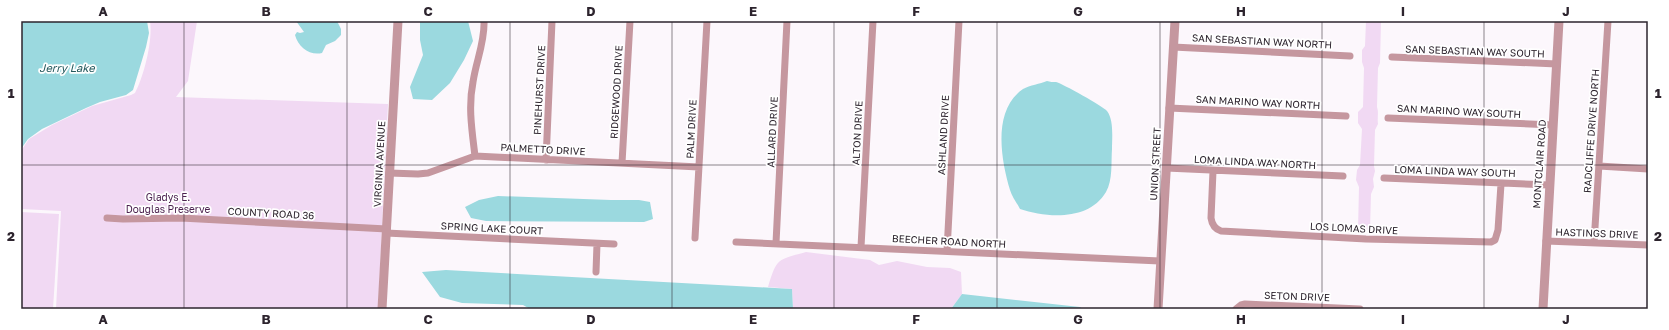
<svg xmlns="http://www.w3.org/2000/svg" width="1669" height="330" font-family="'Golos Text',sans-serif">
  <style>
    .green { fill: #f1d9f3 }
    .water { fill: #9bd9df }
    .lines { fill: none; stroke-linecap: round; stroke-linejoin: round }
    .minor { stroke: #c5979f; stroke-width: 7 }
    .tertiary { stroke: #c5979f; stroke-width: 9 }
    .grid { fill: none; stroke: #2d242e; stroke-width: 1; stroke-opacity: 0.55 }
    .labels { text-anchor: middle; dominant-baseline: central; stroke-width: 3.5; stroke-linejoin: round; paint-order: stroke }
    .street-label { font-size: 10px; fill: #2d242e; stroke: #fff }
    .park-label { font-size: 10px; fill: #4c2250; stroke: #fff }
    .water-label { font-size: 11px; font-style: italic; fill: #24595d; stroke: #fff }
    .neatline { fill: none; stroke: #2d242e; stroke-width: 1.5 }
    .grid-label { font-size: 13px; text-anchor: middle; font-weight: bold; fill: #2d242e }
  </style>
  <rect width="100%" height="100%" fill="#fcf7fc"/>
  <path class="green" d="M150,21h47l-9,60 -12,16 212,7 -10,205h-322l5,-98 -40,-2v-58l8,-12 23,-14 40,-19 39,-11 4,-2c9,-17 18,-53 15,-72z
    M1366,21h15l-1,42 -2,5 -1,39c2,6 0,11 1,17l-3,6 -1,36 1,5 -2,8 1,8 -3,7 -1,36h-12l1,-43 -3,-7 1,-10 3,-5 2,-36 -4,-6v-11l5,-5 1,-39 -2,-6v-12l3,-4z
    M21,212l38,2 -6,95h-32z
    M806,252l64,8 9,5 18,-4 30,6 23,1 11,4 1,22 -11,15h-158l-1,-20 -24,-2c9,-29 9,-27 38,-35z"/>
  <path class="water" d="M21,21h126l2,12 -3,14 -13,43 -7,5 -26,7 -14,6 -44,21 -14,10 -7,10z
    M296,21h41l4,8v6l-6,6 -9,4 -4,8c-12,3 -24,-6 -27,-18l2,-3 3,1 4,-1z
    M420,21h48l5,20 -9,19 -14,23 -18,17 -19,-1 -3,-12 13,-32 -3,-15z
    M1047,81c3,1 6,1 9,1 7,2 47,24 51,29 7,9 5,27 5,38 -1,13 1,31 -6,43 -17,29 -59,26 -86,17 -3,-6 -8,-12 -10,-19 -9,-30 -18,-80 13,-101 7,-4 17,-5 24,-8z
    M498,196l113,4h28l11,2 3,17 -9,3 -158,-1 -15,-3 -6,-11 14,-7z
    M446,270l346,19 1,20h-263l-7,-4 -61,-2 -22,-6 -18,-25z
    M962,294l118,13 3,2h-132z"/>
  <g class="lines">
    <path class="minor" d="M1173,47l177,9
      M1392,57l165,7
      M1169,108l177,8
      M1388,118l165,7
      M475,156c-3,-25 -7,-49 -2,-74 3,-21 12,-40 11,-61
      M546,160l6,-139
      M622,163l8,-142
      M1599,166l49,3
      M1166,168l177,8
      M1213,171l-2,47c1,7 4,11 10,13l145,8 125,3 4,-2 3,-10 3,-46
      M389,173l29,1 10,-1 47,-17 224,11
      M1384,178l165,7
      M107,218l16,1 58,-1 206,11
      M386,233l228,11
      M695,238l12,-217
      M1546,241l102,4
      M736,242l424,19
      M776,243l11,-222
      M1594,243l14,-222
      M861,247l12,-226
      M947,251l12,-230
      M596,272l1,-28
      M1236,309l5,-4 4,-1 115,5"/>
    <path class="tertiary" d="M382,309l16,-288
      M1158,309l17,-288
      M1543,309l16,-288"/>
  </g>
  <path class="grid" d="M184,21v288M347,21v288M510,21v288M672,21v288M834,21v288M997,21v288M1160,21v288M1322,21v288M1484,21v288M21,165h1627"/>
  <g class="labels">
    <g class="street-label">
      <text transform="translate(1262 41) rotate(3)">SAN SEBASTIAN WAY NORTH</text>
      <text transform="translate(1475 51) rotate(2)">SAN SEBASTIAN WAY SOUTH</text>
      <text transform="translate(539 90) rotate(-87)">PINEHURST DRIVE</text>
      <text transform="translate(616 92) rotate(-87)">RIDGEWOOD DRIVE</text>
      <text transform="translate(1258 102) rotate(3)">SAN MARINO WAY NORTH</text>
      <text transform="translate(1459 111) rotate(3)">SAN MARINO WAY SOUTH</text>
      <text transform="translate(691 129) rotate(-87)">PALM DRIVE</text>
      <text transform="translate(1591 131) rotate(-86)">RADCLIFFE DRIVE NORTH</text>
      <text transform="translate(772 132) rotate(-87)">ALLARD DRIVE</text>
      <text transform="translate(857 133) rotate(-87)">ALTON DRIVE</text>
      <text transform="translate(943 135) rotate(-87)">ASHLAND DRIVE</text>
      <text transform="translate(543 149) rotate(3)">PALMETTO DRIVE</text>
      <text transform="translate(1255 162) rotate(3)">LOMA LINDA WAY NORTH</text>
      <text transform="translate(379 164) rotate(-87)">VIRGINIA AVENUE</text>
      <text transform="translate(1155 164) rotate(-87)">UNION STREET</text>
      <text transform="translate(1539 164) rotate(-86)">MONTCLAIR ROAD</text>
      <text transform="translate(1455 171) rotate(2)">LOMA LINDA WAY SOUTH</text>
      <text transform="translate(271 213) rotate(3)">COUNTY ROAD 36</text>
      <text transform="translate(492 228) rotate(3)">SPRING LAKE COURT</text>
      <text transform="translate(1354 228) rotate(3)">LOS LOMAS DRIVE</text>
      <text transform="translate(1597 233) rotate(2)">HASTINGS DRIVE</text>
      <text transform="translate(949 241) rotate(3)">BEECHER ROAD NORTH</text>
      <text transform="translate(1297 296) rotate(2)">SETON DRIVE</text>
    </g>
    <g class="park-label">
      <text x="168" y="197">Gladys E.<tspan x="168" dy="12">Douglas Preserve</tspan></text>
    </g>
    <g class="water-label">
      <text x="67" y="67">Jerry Lake</text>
    </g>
  </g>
  <rect width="1669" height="330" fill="none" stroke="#ffffff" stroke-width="44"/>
  <rect x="22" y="22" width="1625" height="286" class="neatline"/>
  <g class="grid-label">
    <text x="103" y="16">A</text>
    <text x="266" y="16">B</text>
    <text x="428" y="16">C</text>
    <text x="591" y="16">D</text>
    <text x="753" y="16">E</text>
    <text x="916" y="16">F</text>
    <text x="1078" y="16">G</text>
    <text x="1241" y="16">H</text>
    <text x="1403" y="16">I</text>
    <text x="1566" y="16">J</text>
    <text x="11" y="98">1</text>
    <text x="1658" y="98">1</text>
    <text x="11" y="241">2</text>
    <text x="1658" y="241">2</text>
    <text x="103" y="324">A</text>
    <text x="266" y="324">B</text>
    <text x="428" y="324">C</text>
    <text x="591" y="324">D</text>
    <text x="753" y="324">E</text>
    <text x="916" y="324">F</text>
    <text x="1078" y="324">G</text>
    <text x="1241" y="324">H</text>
    <text x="1403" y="324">I</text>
    <text x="1566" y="324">J</text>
  </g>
</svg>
